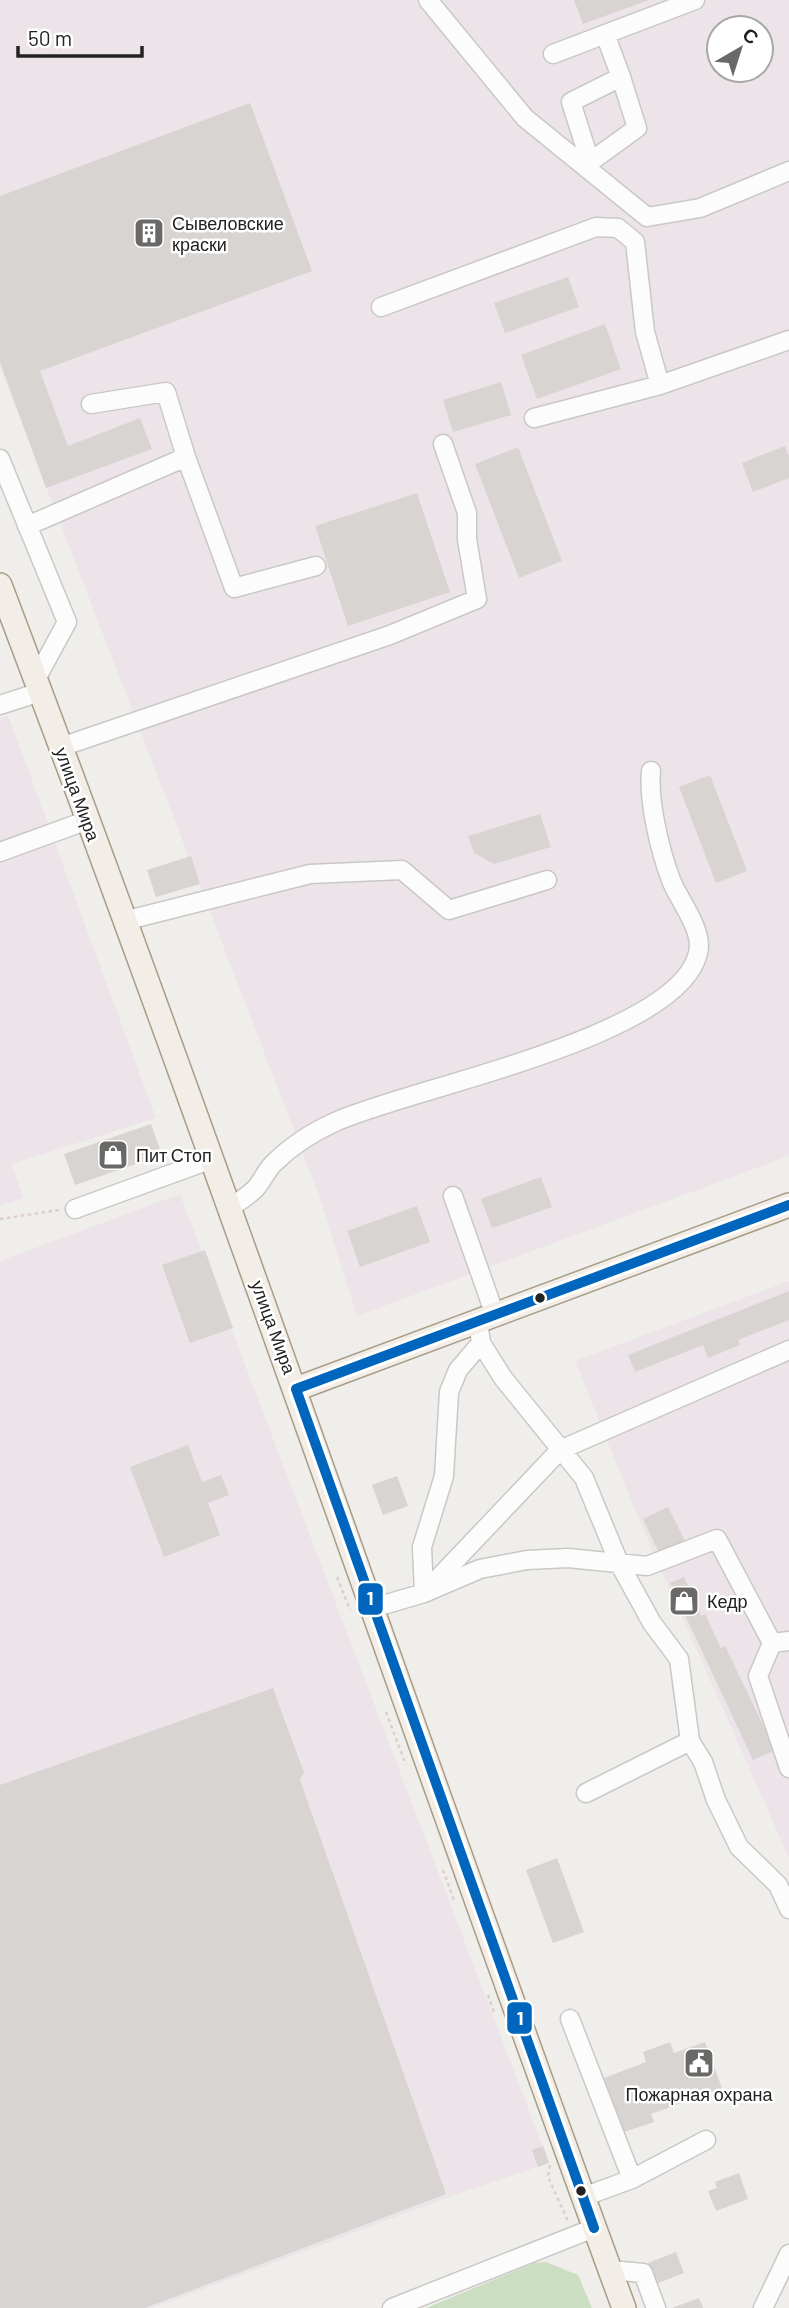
<svg xmlns="http://www.w3.org/2000/svg" width="789" height="2308" font-family="Barlow,sans-serif">
  <style>
    .industrial { fill: #ede4e9; fill-rule: evenodd }
    .forest { fill: #cbdec1 }
    .building { fill: #d7d4d2 }
    .lines { fill: none; stroke-linecap: round; stroke-linejoin: round }
    .minor-casing { stroke: #c9c8c7; stroke-width: 21 }
    .major-casing { stroke: #a79c86; stroke-width: 26 }
    .path { stroke: #dccecd; stroke-width: 2.5; stroke-dasharray: 3.5 3.5; stroke-linecap: butt }
    .minor { stroke: #fdfcfc; stroke-width: 18 }
    .major { stroke: #f3ede7; stroke-width: 23 }
    .bus-1-casing { stroke: #fff; stroke-width: 16 }
    .bus-1 { stroke: #0065bd; stroke-width: 10 }
    .bus-dot { fill: #222; stroke: #fff; stroke-width: 2.5 }
    .labels { text-anchor: middle; dominant-baseline: central; stroke-width: 5; stroke-linejoin: round; paint-order: stroke }
    .poi-label { font-size: 18px; fill: #222; stroke: #fff; text-anchor: start }
    .street-label { font-size: 18px; fill: #222; stroke: #fff }
    .line-badge { stroke: #fff; stroke-width: 2.5 }
    .badge-label { font-size: 19px; text-anchor: middle; font-weight: bold; fill: #fff }
  </style>
  <rect width="100%" height="100%" fill="#f0eeeb"/>
  <path class="industrial" d="M0,0h789v1156l-432,160 -38,-121 -319,-828zM719,28h42v42h-42z
    M8,715l148,403 -144,46 11,34 -23,8v-488z
    M180,1194l369,969 -92,31 -304,114h-153v-1047z
    M789,1281v577l-153,-345 -61,-152z"/>
  <path class="forest" d="M546,2262l32,13 14,33h-166l108,-45z"/>
  <path class="building" d="M574,0h75l-66,24z
    M250,103l62,168 -272,100 28,75 72,-28 12,31 -106,39 -46,-126v-166z
    M568,277l11,30 -74,26 -11,-30z
    M605,324l16,45 -84,30 -16,-44z
    M501,382l10,33 -58,17 -10,-32z
    M785,446l4,10v22l-36,14 -11,-29z
    M518,447l44,114 -43,17 -44,-114z
    M417,493l33,99 -102,34 -33,-100z
    M710,775l37,96 -31,12 -37,-96z
    M540,814l11,33 -57,17 -20,-11 -6,-17z
    M191,856l9,28 -44,13 -9,-27z
    M151,1124l11,31 -87,30 -11,-31z
    M541,1177l11,30 -60,21 -11,-29z
    M417,1206l13,36 -70,25 -13,-36z
    M205,1250l28,78 -43,15 -28,-78z
    M789,1291v29l-51,20 2,5 -32,13 -5,-13 -68,27 -7,-17z
    M188,1445l14,37 19,-7 8,20 -21,8 12,32 -56,22 -34,-90z
    M397,1476l11,30 -25,9 -11,-30z
    M668,1507l19,38 -26,12 -18,-38z
    M684,1577l17,39 4,-2 16,34 4,-2 50,104 -22,10 -83,-177z
    M273,1688l31,85 -4,7 146,414 -301,114h-145v-523z
    M557,1858l27,74 -31,11 -27,-73z
    M670,2042l4,11 31,-11 17,46 -71,26 3,8 -30,10 -20,-54 42,-16 -3,-10z
    M543,2146l6,17 -11,4 -6,-17z
    M739,2173l9,26 -32,12 -8,-20 9,-3 -2,-6z
    M676,2252l8,21 -28,11 -8,-21z
    M699,2298l4,10h-31z"/>
  <g class="lines">
    <g class="minor-casing">
      <path id="minor" d="M428,0l97,118 122,99 53,-9 89,-37
        M605,34l16,43
        M553,54l142,-54
        M589,170l1,-8 47,-34 -16,-51 -50,25 19,60
        M381,307l215,-80 22,1 17,14 10,90 15,53
        M534,418l126,-33 129,-45
        M186,457l48,131 82,-22
        M0,459l67,163 -31,57
        M27,526l159,-69 -20,-65 -75,12
        M0,705l40,-13
        M61,747l329,-112 87,-36 -10,-60v-26l-24,-69
        M0,852l88,-32
        M124,921l186,-47 92,-4 47,40 98,-30
        M453,1196l42,119
        M230,1208c8,-6 18,-12 25,-19 8,-8 11,-19 19,-26 17,-17 39,-31 61,-41 74,-34 344,-84 363,-169 6,-23 -19,-52 -27,-73 -11,-29 -23,-79 -20,-109
        M75,1209l137,-50
        M478,1321l3,22 22,35 81,100 35,85 33,60 27,36 11,82 13,21 13,38 23,47 39,38 11,24
        M429,1588l131,-138 229,-100
        M424,1593l-2,-46 22,-71 5,-84 9,-22 23,-27
        M373,1608l51,-15 56,-24 47,-9 41,-2 79,8 70,-27 55,104
        M772,1643l-14,33 31,92
        M772,1643l17,-2
        M586,1793l104,-52
        M570,2019l62,160
        M583,2197l49,-18 74,-39
        M610,2270l33,3 13,35
        M392,2308l202,-80
        M763,2308l26,-54"/>
    </g>
    <g class="major-casing">
      <path id="major" d="M0,585c217,571 413,1150 624,1723
        M296,1389l493,-184"/>
    </g>
    <path class="path" d="M0,1219l59,-9
      M337,1577l13,33
      M386,1712l20,53
      M443,1870l12,33
      M488,1995l7,20
      M550,2165l-2,12 20,44"/>
    <use href="#minor" class="minor"/>
    <use href="#major" class="major"/>
    <g class="bus-1-casing">
      <path id="bus-1" d="M296,1389l298,839
        M296,1389l493,-184"/>
    </g>
    <use href="#bus-1" class="bus-1"/>
  </g>
  <defs>
    <g id="building-square" transform="scale(1.575)"><rect x="-9" y="-9" width="18" height="18" rx="4" fill="#6a6968" stroke="#fff"/><path d="M-4-6H4V6H1V3H-1V6H-4ZM-2.5-4.3h1.7v1.8h-1.7ZM.8-4.3h1.7v1.8H.8ZM-2.5-1h1.7V.8h-1.7ZM.8-1h1.7V.8H.8Z" fill="#fff"/></g>
    <g id="shop-square" transform="scale(1.575)"><rect x="-9" y="-9" width="18" height="18" rx="4" fill="#6a6968" stroke="#fff"/><path d="M-5-2.5h2.3a2.7 3.5 0 0 1 5.4 0H5L5.5 6h-11ZM-1.5-2.5h3a1.5 2.3 0 0 0-3 0Z" fill="#fff"/></g>
    <g id="civic-square" transform="scale(1.575)"><rect x="-9" y="-9" width="18" height="18" rx="4" fill="#6a6968" stroke="#fff"/><path d="M-.6-6.5H3V-4.5H.6V-3L4-1V1h2V6H-6V1h2V-1L-.6-3ZM-1.2 2.5V6h2.4V2.5Z" fill="#fff"/></g>
  </defs>
  <g fill-rule="evenodd">
    <use href="#building-square" x="149" y="233"/>
    <use href="#shop-square" x="113" y="1155"/>
    <use href="#shop-square" x="684" y="1601"/>
    <use href="#civic-square" x="699" y="2063"/>
  </g>
  <g class="bus-dot">
    <circle cx="540" cy="1298" r="6"/>
    <circle cx="581" cy="2191" r="6"/>
  </g>
  <g class="labels">
    <g class="poi-label">
      <text x="172" y="223">Сывеловские<tspan x="172" dy="21">краски</tspan></text>
      <text x="136" y="1155">Пит Стоп</text>
      <text x="707" y="1601">Кедр</text>
      <text x="699" y="2094" text-anchor="middle">Пожарная охрана</text>
    </g>
    <g class="street-label">
      <text transform="translate(78 794) rotate(70)">улица Мира</text>
      <text transform="translate(274 1327) rotate(70)">улица Мира</text>
    </g>
  </g>
  <g class="line-badge">
    <rect x="357" y="1582" width="27" height="34" rx="7" fill="#0065bd"/>
    <rect x="506" y="2001" width="27" height="34" rx="7" fill="#0065bd"/>
  </g>
  <g class="badge-label">
    <text x="370" y="1605">1</text>
    <text x="520" y="2025">1</text>
  </g>
  <g transform="translate(740 49) rotate(39)"><circle r="33" fill="#ffffff" stroke="#a7a7a7" stroke-width="2"/>
  <path d="M0-5L12 26L0 18L-12 26Z" fill="#6a6968"/>
  <text y="-10" font-size="19" font-weight="bold" text-anchor="middle" fill="#222222">С</text>
  </g>
  <path d="M18 46v10h124v-10" fill="none" stroke="#222222" stroke-width="3.5"/>
  <text x="28" y="46" font-size="21" fill="#222222" stroke="#ffffff" stroke-width="5" paint-order="stroke">50 m</text>
</svg>
